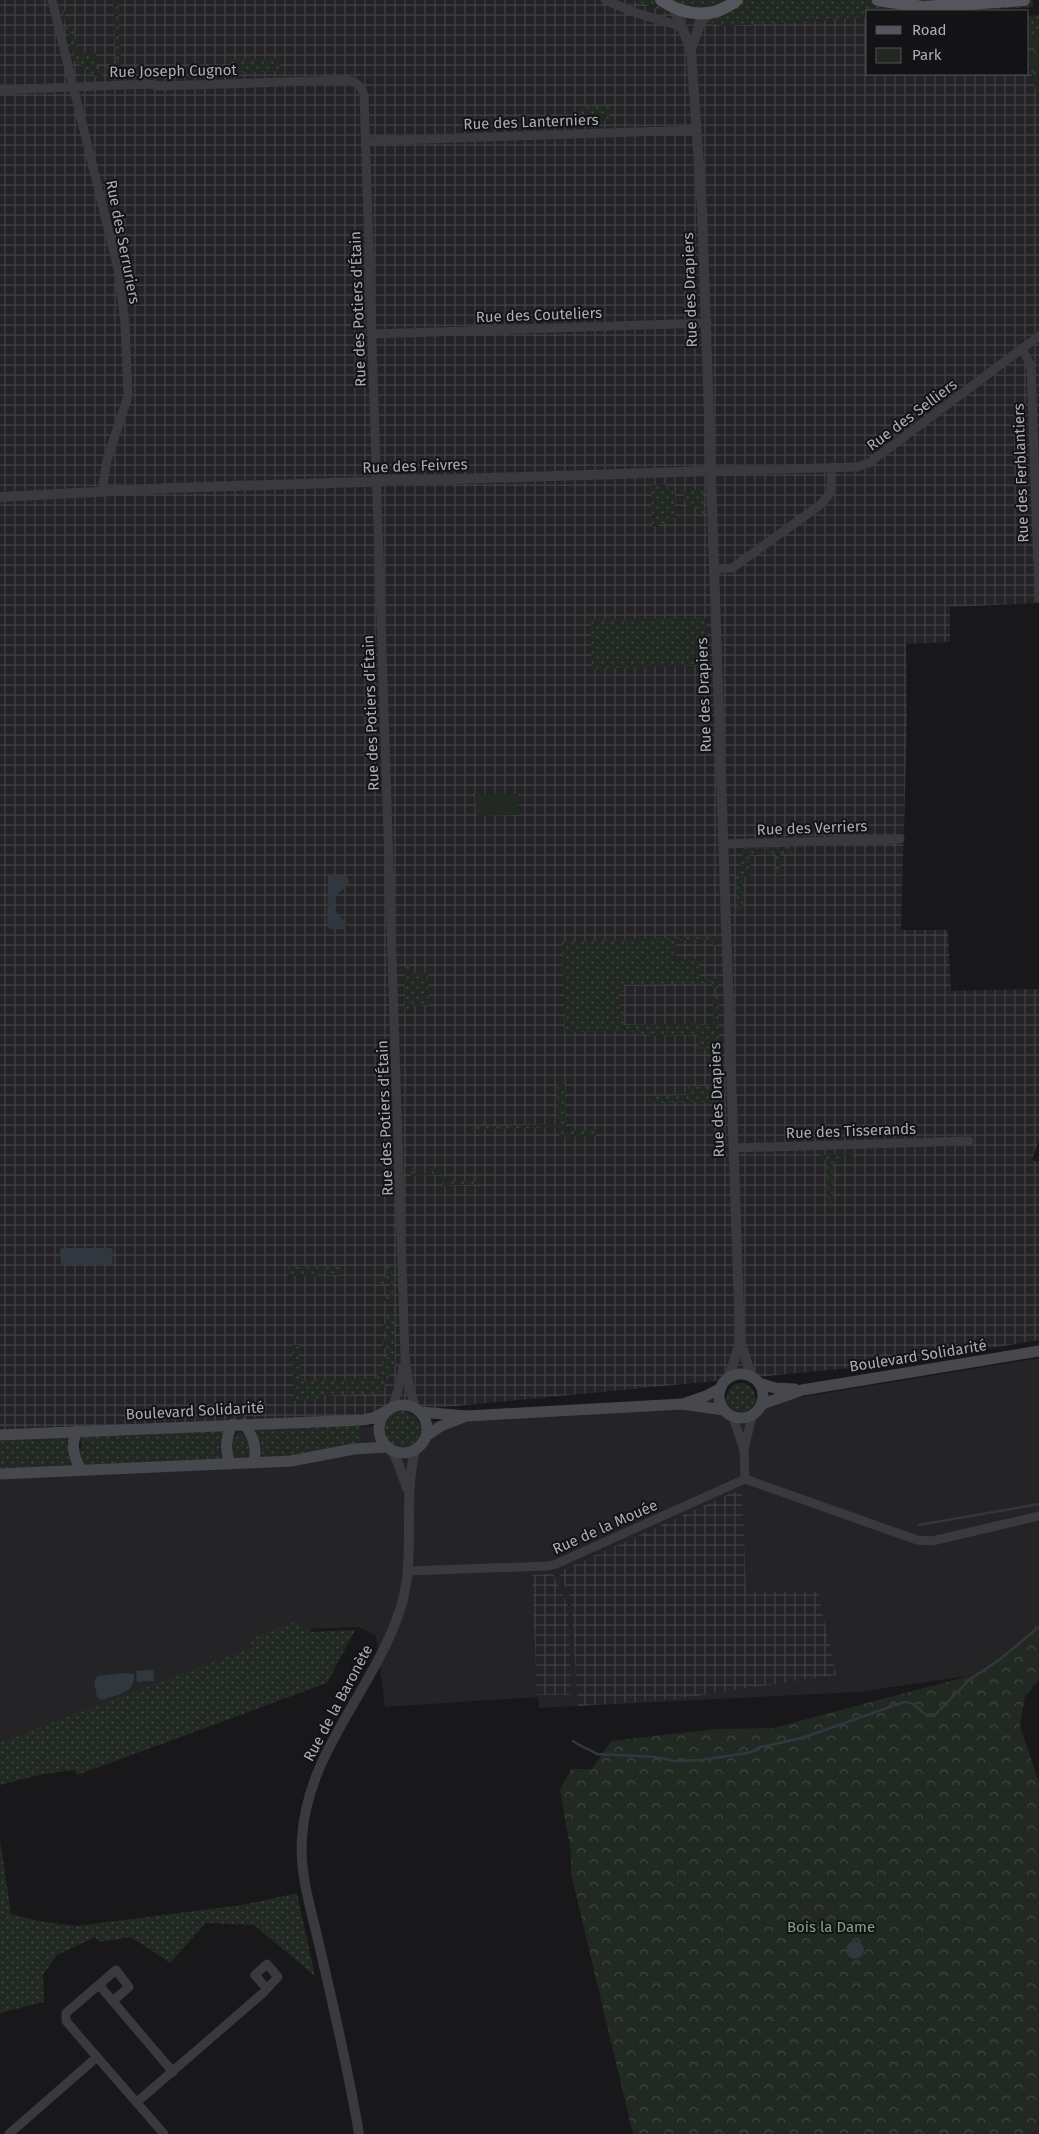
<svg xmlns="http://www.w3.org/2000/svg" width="1039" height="2134" font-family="'Fira Sans',sans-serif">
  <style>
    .built { fill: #242426 }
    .industrial { fill: url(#industrial-grid) }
    .green { fill: url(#green-dots) }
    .forest { fill: url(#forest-crowns) }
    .pitch { fill: #222923 }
    .water { fill: #30373e }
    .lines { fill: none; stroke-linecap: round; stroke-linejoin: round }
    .stream { stroke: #30373e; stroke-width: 2.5 }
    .minor { stroke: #39393e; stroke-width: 9 }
    .tertiary { stroke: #39393e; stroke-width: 10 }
    .secondary { stroke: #47484e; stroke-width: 11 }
    .primary { stroke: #55565d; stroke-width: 12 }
    .labels { text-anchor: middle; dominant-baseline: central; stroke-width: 4; stroke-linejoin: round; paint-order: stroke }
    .street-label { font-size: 15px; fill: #abaeb8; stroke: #131214 }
    .park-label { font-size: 15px; fill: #83a187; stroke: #131214 }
  </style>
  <defs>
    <pattern id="industrial-grid" width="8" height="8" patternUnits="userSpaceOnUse" patternTransform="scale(1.25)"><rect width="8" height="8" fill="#242426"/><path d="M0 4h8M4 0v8" fill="none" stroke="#414143"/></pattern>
    <pattern id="green-dots" width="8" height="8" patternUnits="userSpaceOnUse" patternTransform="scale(1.25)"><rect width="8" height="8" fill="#222923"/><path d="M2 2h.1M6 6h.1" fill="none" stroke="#3f4641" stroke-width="1.8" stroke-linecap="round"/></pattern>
    <pattern id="forest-crowns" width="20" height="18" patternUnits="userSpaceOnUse" patternTransform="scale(1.25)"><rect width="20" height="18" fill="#222923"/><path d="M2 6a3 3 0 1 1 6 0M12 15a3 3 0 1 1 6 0" fill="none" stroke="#3f4641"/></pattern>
  </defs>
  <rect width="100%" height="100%" fill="#181719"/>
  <path class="built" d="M1039,1358v263l-24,26 -42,28 -114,17 -320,16 -1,-11 -153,10 -9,-71 -17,-9 -57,2 -302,117v-291l743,-58 46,2z"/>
  <path class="industrial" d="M0,0h633l33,12 58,14 144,-9v57h160v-14l11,42v501l-89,4v35l-44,2 1,76 -6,210h47l3,61 88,-2v151l-7,20 7,2v178l-137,23 -902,87z
    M734,1492h8l4,100h72l18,83 -160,24 -98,7 -7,-106 -12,-28z
    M553,1574l15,32 3,89h-34l-5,-120z"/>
  <path class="green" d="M113,0h5l3,73h-7v3l-7,1v-11h9z
    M633,0h399l1,7 -74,4h-91v6l-144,9 -58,-14z
    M62,10l6,2 -3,3 4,18 4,-3 5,23h18l1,13h2v5h3l1,6h-7l-21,-16z
    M1039,15v19l-11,6v-24z
    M279,59l1,12 -50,2v-13z
    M609,106v15l-27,1 -1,-15z
    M664,484l8,7h3l1,27 -24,10 -1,-43z
    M703,490l1,25 -8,-8 -10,-2 -3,-14z
    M706,618l2,47 -116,4 -1,-49z
    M791,847l1,7h-12v21h-4v-21l-10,1 -1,-7z
    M759,848v7h-9l1,22h-9l1,33h-5l-2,-37 3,-1 5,-23z
    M717,936v9h-4l-1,-6 -36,2 1,19 22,-1 1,20 18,-1v10h-5l-1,-5 -88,2 -1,7h-4l1,19h3l1,14 74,-2 3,2 12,-1v-26l5,-2 1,52 -21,1v-14l-46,1 -26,-5 -61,1 -3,-90z
    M404,967h6v6h18l1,32 -18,1 -6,7z
    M715,1079l6,1 1,22 -69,1v-7l35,-1v-8l26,-1z
    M557,1083h8l1,48 30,-1v6l-36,1 -1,-10 -84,2v-2l83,-3z
    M853,1153v3h-13v6l-8,1 1,37 -5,6 -1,-46h-6v-5z
    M432,1167l7,3 10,12 30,-1 3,3 -39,2 -1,-11 -31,1v-8h3l1,6h17z
    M386,1266h6l1,35h-10l-1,-5 8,1v-13h-10v-6l6,-1z
    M288,1267h53v8h-14l-1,-6h-8v7h-30z
    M394,1315l1,50 -14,28 -60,3 -4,3 -23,2 -2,-56h7l1,36 77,-2v-6l6,-1 -1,-15h6v-9h-5v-8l5,-1 -1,-8h-4v-7h4v-8z
    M727 1397a14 14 0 1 1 28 0a14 14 0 1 1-28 0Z
    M384 1429a18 18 0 1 1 36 0a18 18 0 1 1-36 0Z
    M360,1425l1,17 -72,14 -26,2 -3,-17 -6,-13z
    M224,1431l-5,13 1,16 -129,6 -11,-9 2,-17 10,-4z
    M238,1431c9,3 13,14 10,22l-4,4 -10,-2c-4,-10 -2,-16 4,-24z
    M65,1437l7,23 -2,7 -70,3v-30z
    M299,1620v9h11l1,3 44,-2 -28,53 -250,92 -2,-5 -32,4 -43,11v-43l251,-94 1,-10z
    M0,1839l11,75 27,7 39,5 165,-21 55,-12 18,83 -61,-51 -48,-2 -36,40 -39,-26 -31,5 -5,-5 -38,18 -14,20 1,27 -44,11z"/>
  <path class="forest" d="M1039,34v68l-11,-42v-20z
    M1039,1621v59l-14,16 -5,30 19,57v351h-406l-62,-260v-21l-11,-63 11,-21h21l19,-28 105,-12 57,-1 200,-53 42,-28z"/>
  <path class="pitch" d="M518,793l1,22 -43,1 -1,-22z"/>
  <path class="water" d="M331,875l15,1 3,4c-1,5 -3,6 -7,10 -16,14 -6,23 5,34l-2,5h-15l-3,-3 1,-45v-5z
    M62,1248h49l2,3 -1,13 -48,1 -3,-2 -1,-13z
    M153,1670l1,11 -17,1 -1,-11z
    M125,1673l9,1c1,20 -15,20 -32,26l-5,-3 -3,-15 4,-6z
    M846 1950a9 9 0 1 1 18 0a9 9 0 1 1-18 0Z"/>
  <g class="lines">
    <path class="stream" d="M919,1525l120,-21
      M573,1741c8,6 16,8 24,13l58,3 19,4 27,-1 47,-7 11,-4 -2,-1 45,-10 102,-36c16,0 16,15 30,14l35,-36 30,-20 40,-33"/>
    <path class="minor" d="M52,0l66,269 7,54 3,73 -21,64 -5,31
      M605,0l31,13 41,12 7,6
      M0,90l149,-6 10,2 187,-6c10,2 15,5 18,15l41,1262 5,33 6,19
      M366,141l331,-11
      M373,334l334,-11
      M1022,349l9,17 8,232
      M711,471l146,-4 12,-4 170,-127
      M715,569l17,-1 88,-63 11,-13 1,-25
      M724,844l176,-5
      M734,1148l235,-7
      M392,1408l6,-18 6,-26
      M733,1417l11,33 1,29
      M744,1450l8,-34
      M409,1571l139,-5 8,-2 189,-85 172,61 15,1 107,-25
      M99,1985l74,87
      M97,2057l-31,-36v-8l50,-43 13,17 -16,14
      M137,2102l126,-109 15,-16 -11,-13 -12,11 11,13
      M9,2134l88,-77 67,77"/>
    <path class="tertiary" d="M674,9l17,40 11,160 38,1131 11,36
      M691,49l10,-28 9,-7
      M0,497l171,-9 540,-17
      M729,1378l11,-37
      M391,1450l6,10 10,28
      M359,2134c-10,-61 -24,-121 -38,-181 -8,-38 -22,-77 -19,-115 5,-86 72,-149 98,-228 17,-52 2,-107 15,-160"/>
    <path class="secondary" d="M719 1396a22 22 0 1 1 44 0a22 22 0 1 1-44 0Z
      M759,1383l16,5 20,1
      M686,1403l20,-7 15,-8
      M762,1404l40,-14 237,-39
      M379 1429a24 24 0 1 1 48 0a24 24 0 1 1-48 0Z
      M420,1412l47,4 215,-12 42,6
      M244,1424c10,13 13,23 10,39
      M77,1431c-7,13 -3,27 4,39
      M0,1435l363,-15 10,-2 16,-8
      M426,1436l15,-10 23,-9
      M230,1464c-5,-15 -5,-26 3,-40
      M0,1474l291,-13 63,-12 33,-2"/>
    <path class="primary" d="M661,0c25,17 52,19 76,0
      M878,0l45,7 101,-7"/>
  </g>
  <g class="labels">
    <g class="street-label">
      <text transform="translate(173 71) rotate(-1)">Rue Joseph Cugnot</text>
      <text transform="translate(531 122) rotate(-2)">Rue des Lanterniers</text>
      <text transform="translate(123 242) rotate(79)">Rue des Serruriers</text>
      <text transform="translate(690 290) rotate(-92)">Rue des Drapiers</text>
      <text transform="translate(358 309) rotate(-92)">Rue des Potiers d'Étain</text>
      <text transform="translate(539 315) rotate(-2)">Rue des Couteliers</text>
      <text transform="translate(912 415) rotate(-37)">Rue des Selliers</text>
      <text transform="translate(415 466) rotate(-2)">Rue des Feivres</text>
      <text transform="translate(1021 473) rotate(-92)">Rue des Ferblantiers</text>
      <text transform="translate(704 695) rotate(-92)">Rue des Drapiers</text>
      <text transform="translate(371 713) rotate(-92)">Rue des Potiers d'Étain</text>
      <text transform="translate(812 828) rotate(-2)">Rue des Verriers</text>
      <text transform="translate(717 1100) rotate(-92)">Rue des Drapiers</text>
      <text transform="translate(385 1118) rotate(-92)">Rue des Potiers d'Étain</text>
      <text transform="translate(851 1131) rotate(-2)">Rue des Tisserands</text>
      <text transform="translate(918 1356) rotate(-9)">Boulevard Solidarité</text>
      <text transform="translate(195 1411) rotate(-3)">Boulevard Solidarité</text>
      <text transform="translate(605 1527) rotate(-24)">Rue de la Mouée</text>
      <text transform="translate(338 1703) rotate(-62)">Rue de la Baronète</text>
    </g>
    <g class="park-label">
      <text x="831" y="1927">Bois la Dame</text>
    </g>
  </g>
  <rect x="866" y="10" width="162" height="65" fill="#131214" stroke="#505056"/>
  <rect x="876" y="26" width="25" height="8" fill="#55565d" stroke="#505056"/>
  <text x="912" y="35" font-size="15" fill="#abaeb8">Road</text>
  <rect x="876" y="48" width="25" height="15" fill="#222923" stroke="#505056"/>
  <text x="912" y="60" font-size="15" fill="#abaeb8">Park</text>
</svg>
